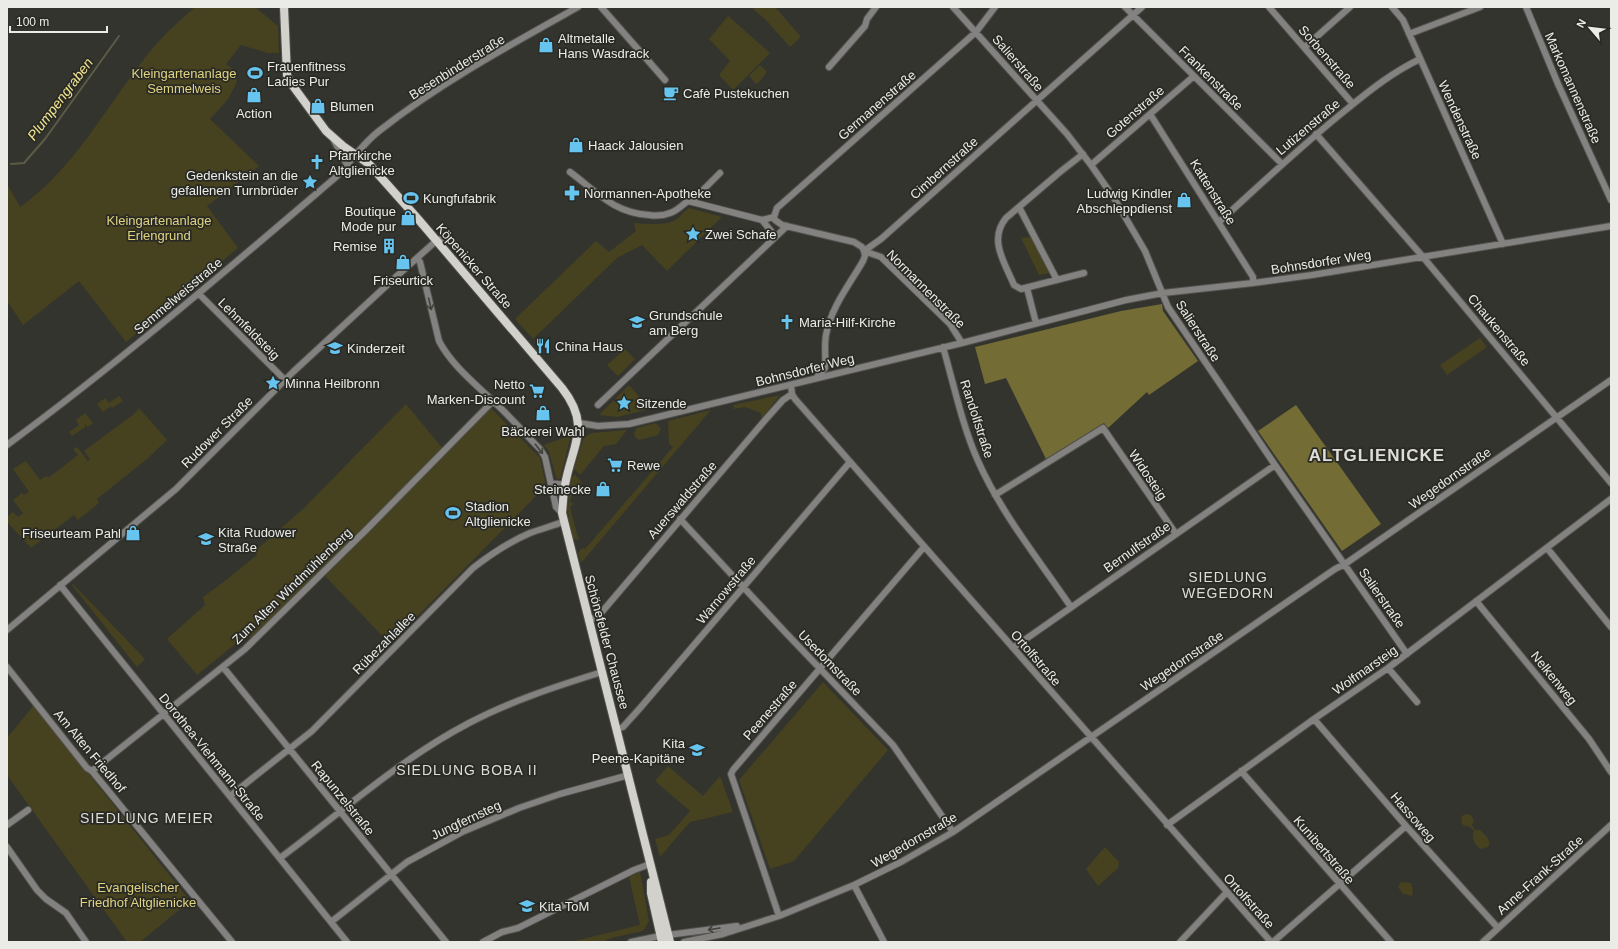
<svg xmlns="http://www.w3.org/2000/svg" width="1618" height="949" font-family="Helvetica,sans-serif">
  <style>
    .green { fill: #46411f }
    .forest { fill: #736c35 }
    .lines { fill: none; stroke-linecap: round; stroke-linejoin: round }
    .stream { stroke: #5d5a46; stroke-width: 2 }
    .minor-casing { stroke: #51514d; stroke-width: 8 }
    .major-casing { stroke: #51514d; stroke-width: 10 }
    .minor { stroke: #838280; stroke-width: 6 }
    .major { stroke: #d2d1cc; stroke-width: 8 }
    .oneway { stroke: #40403c }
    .labels { text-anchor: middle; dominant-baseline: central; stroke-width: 3.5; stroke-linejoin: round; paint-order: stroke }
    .poi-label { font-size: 13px; fill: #ebebe8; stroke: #2a2a25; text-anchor: start }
    .street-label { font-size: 13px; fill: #ebebe8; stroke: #2a2a25 }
    .park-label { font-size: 13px; fill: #dfd380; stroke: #2a2a25 }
    .water-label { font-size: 14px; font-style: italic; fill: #f0e491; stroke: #2a2a25 }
    .neighbourhood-label { font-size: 14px; letter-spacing: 1px; fill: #deddd7; stroke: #2a2a25 }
    .district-label { font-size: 17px; font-weight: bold; letter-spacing: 1px; fill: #deddd7; stroke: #2a2a25 }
  </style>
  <rect width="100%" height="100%" fill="#34342f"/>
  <path class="green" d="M195,7h60l23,19 1,27h-11l-27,-8 -15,19 9,7 2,11 -9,17 -18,20 49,47 -52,40 31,42 -28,23 1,2 -85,69 -47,-61 -56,44 -16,-24v-117l13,23c53,-37 85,-98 124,-148 15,-20 33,-36 51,-52z
    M751,7h24l26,30 -11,10 -25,-28z
    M728,16l42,37 -37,37 -14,-15 11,-14 -21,-22z
    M760,65l7,7 -8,10 -3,2 -7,-8z
    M689,208l33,9 -55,54 -25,-26 -25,13 -84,81 -18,-20 81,-78 13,11 27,-21 -2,-8c11,1 34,3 43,-4 4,-3 7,-8 12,-11z
    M1031,237l18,36 -10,2 -18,-37z
    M1480,338l7,9 -40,28 -7,-10z
    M625,349l10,10 -17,17 -11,-11z
    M629,385l21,24 -33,8 -18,-2z
    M780,395l-19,24v-6l-16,-6 -11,2 -1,-4z
    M119,396l4,5 -11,7 -1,-2 -8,6 -6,-8 8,-6 4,5z
    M406,404l37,45 -150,150 -1,-1 -41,41 -3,-3 -8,7 -1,-2 -42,34 -30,-36 38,-34 -2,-8 22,-16 32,-26 -2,-4 49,-43z
    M139,408l28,32 -20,19 -50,40 2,4 -21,17 -4,-5 -43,33 -24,-26v-5l6,-5 5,5 5,-4 -10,-13 9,-7 2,2 5,-3 -16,-23 13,-8 14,19 7,-4 1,2 30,-23 -5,-6 4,-2 11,14 2,-2 -6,-8 50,-37z
    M491,408l49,50 6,28 -156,158 -65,-68z
    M711,410l-7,8 -123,145 -3,-10 4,-5 3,1 88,-102 -4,-3 -1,-23z
    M85,413l8,10 -5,4 -3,-3v3l-13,9 -3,-4 10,-7 -3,-5z
    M656,423l5,6 -3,6 -19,5 -4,-3 -1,-4 3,-5z
    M627,430l-11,14 -12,2 -24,29 -6,-6 10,-32 8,-4z
    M571,435l-11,44h-2l-2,-2 -7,-25 -5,-7z
    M575,474l7,9 -2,5 -4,-1 -2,4 4,2 -1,2 -4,-2 -3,9 4,2 -4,3 8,31h3l-4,2 -4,-1 -1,-2c-6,-24 -4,-36 0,-60z
    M73,584l72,75 -8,8 -65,-82z
    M823,682l65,68 -94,111 -24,8 -31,-89z
    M34,705l156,196 -50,41h-13l-120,-167v-37z
    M668,766l35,30 17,-20 13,36 -43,10 -30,35 -5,-18 14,-4 21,-24 -35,-30z
    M1466,814c5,0 7,3 8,8l-2,3 3,5h5c5,5 12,10 8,17l-7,2c-6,-3 -10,-11 -7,-18l-4,-4 -7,-2 -2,-3 1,-6z
    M1105,847l14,15 -1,6 -20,18 -12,-17z
    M640,872l9,49 -6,10 -32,7 -9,4h-32l70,-17 -11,-48z
    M1401,882l10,1 2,7 -1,6 -9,-2 -5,-7z"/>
  <path class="forest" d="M1162,304l1,7 35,50 -49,34 -2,-3 -39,36 -4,-5 -58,36 -40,-81 -21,6 -10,-37 146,-36z
    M1296,405l85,119 -39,27 -84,-120z"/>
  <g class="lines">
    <path class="stream" d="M11,164l13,-1 21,-24 74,-103"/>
    <g class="minor-casing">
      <path id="minor" d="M601,7l64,73
        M953,7l114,127 24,31 23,33 31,53 23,56 107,158 132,189
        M1125,7l157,157
        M1269,7l84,97
        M1392,7l11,13 100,224
        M1526,7l32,77 53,116
        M1409,34l71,-27
        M1305,47l45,-40
        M829,67l36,-41 2,-7 9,-12
        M1150,114l103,163v6
        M1316,134l107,123 188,226
        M333,138c4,10 11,18 14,28
        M1083,154l-23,18 -54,46c-18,22 -1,45 8,67l7,4 63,-16
        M1091,165l103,-89
        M570,172c27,20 44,41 79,43 7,1 14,1 21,-2 7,-2 12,-8 18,-12l74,19 12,-3
        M693,202l2,-4 25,-25
        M1019,207l38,73
        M774,217l3,-9 199,-176 19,-25
        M774,217l1,3 7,5 72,17 8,5 2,4 17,6 69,67 12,19
        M762,220l13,16
        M1219,222c42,-38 83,-77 128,-113 23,-19 46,-37 73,-50
        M864,251l17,-12 261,-232
        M417,258l3,4 19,79c12,23 34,41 53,59 17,15 32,33 48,49l5,8 11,50 6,6
        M1027,288l9,35
        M199,294l86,86
        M943,347c11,38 19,78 35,114 23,52 61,99 93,146
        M817,377l8,-9c1,-11 -1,-22 1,-33 5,-28 24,-51 37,-74l2,-5 -1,-5
        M791,385l1,9 3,5 476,543
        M598,405l189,-179
        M579,423l19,3 31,-2 333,-81 164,-43 37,-7 90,-10 59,-8 299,-49
        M7,445c114,-84 221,-176 329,-268 15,-15 26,-33 43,-46 61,-48 131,-86 199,-124
        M551,483l14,2
        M995,495l108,-67 73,106
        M680,519l105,113 108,113 60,87
        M1547,548l64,79
        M60,585l287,357
        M1476,601l113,138 22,33
        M588,620l7,-2 6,-5 165,-194 17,-19 9,-6
        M7,630l169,-141 117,-117 105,-97 38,-34 9,-4
        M1013,648l262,-183
        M7,667l80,101 5,3 140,171
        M223,667l223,275
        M1388,668l29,34
        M1314,719l92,107 92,102
        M617,729l6,-2 18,-20 209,-245
        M92,771l153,-122 122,-120 126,-128
        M1241,771l150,171
        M230,796l82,-65 161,-163c18,-14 36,-26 57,-35 11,-4 22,-7 33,-11
        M7,825l21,-15
        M1167,825l147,-106 74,-51 223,-169
        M7,847l30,43 9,9 20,14 20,29
        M280,858c62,-46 120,-99 189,-135 42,-22 88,-37 133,-51
        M854,885l30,57
        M779,916l-48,-142 2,-4 191,-223
        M331,922l76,-60 55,-30 57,-24 41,-14 69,-19
        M483,942l19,-10 16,-4 116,-58 16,-6
        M631,942l29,-6 77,-10
        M684,942l39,-8 56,-18 75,-31 47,-23 52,-30 382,-263 10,-5 266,-184
        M1180,942l47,-50
        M1273,942l133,-116
        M1483,942l128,-117"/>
    </g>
    <g class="major-casing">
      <path id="major" d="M284,7l3,68 3,7 36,49 17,15 26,18 49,55 144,169c30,38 10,57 3,97 -2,10 -2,19 -3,28l108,429
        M651,882v11l11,49"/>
    </g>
    <use href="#minor" class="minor"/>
    <use href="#major" class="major"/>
  </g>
  <defs><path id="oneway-shaft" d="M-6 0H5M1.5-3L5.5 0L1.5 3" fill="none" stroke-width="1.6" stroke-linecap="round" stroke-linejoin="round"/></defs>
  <g class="oneway">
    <use href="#oneway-shaft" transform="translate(430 304) rotate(77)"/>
    <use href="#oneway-shaft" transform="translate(539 449) rotate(52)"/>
    <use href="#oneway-shaft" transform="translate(714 929) rotate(171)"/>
  </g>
  <defs>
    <g id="shop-bare" transform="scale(1.2)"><path d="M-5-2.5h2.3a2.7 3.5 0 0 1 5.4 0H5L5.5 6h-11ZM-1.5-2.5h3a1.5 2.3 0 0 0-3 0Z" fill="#66c4ef" stroke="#2a2a25" stroke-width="2.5" paint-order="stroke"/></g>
    <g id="stadium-bare" transform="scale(1.2)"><path d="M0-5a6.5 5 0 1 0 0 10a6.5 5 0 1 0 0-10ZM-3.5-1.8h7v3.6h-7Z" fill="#66c4ef" stroke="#2a2a25" stroke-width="2.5" paint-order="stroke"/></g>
    <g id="cafe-bare" transform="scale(1.2)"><path d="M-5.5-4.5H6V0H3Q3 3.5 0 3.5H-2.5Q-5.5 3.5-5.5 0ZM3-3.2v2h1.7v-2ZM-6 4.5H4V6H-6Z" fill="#66c4ef" stroke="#2a2a25" stroke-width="2.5" paint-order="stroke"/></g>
    <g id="church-bare" transform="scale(1.2)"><path d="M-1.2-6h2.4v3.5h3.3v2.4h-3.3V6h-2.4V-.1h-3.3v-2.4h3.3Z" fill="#66c4ef" stroke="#2a2a25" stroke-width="2.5" paint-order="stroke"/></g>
    <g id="sight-bare" transform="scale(1.2)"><path d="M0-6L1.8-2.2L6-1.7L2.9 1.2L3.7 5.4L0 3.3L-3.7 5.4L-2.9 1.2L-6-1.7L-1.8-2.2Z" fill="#66c4ef" stroke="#2a2a25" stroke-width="2.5" paint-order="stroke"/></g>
    <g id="pharmacy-bare" transform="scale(1.2)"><path d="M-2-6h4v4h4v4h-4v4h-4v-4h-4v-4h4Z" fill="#66c4ef" stroke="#2a2a25" stroke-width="2.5" paint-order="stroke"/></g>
    <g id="building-bare" transform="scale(1.2)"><path d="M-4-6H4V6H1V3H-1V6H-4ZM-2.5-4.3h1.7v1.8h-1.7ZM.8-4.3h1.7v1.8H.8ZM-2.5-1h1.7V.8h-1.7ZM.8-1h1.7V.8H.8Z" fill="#66c4ef" stroke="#2a2a25" stroke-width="2.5" paint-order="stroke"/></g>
    <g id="school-bare" transform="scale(1.2)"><path d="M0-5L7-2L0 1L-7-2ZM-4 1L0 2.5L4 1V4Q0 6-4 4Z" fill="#66c4ef" stroke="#2a2a25" stroke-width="2.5" paint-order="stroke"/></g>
    <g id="restaurant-bare" transform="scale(1.2)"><path d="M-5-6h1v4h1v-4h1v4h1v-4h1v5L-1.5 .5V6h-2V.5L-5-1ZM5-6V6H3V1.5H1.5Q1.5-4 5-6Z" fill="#66c4ef" stroke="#2a2a25" stroke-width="2.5" paint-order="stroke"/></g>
    <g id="supermarket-bare" transform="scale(1.2)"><path d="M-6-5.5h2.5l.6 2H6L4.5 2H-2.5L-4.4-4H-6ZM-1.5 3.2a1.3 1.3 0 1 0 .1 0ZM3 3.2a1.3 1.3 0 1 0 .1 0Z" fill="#66c4ef" stroke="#2a2a25" stroke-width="2.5" paint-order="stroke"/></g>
  </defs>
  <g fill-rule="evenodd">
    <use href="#shop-bare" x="546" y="45"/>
    <use href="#stadium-bare" x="255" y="73"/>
    <use href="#cafe-bare" x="671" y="93"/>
    <use href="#shop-bare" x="254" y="95"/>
    <use href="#shop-bare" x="318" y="106"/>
    <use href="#shop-bare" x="576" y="145"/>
    <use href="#church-bare" x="317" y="162"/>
    <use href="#sight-bare" x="310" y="182"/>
    <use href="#pharmacy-bare" x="572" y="193"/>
    <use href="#stadium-bare" x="411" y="198"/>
    <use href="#shop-bare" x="1184" y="200"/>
    <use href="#shop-bare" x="408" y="218"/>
    <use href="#sight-bare" x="693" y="234"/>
    <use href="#building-bare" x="389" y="246"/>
    <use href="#shop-bare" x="403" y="262"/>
    <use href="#school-bare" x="637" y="322"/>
    <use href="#church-bare" x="787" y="322"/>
    <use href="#restaurant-bare" x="543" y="346"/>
    <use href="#school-bare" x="335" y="348"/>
    <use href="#sight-bare" x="273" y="383"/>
    <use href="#supermarket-bare" x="537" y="391"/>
    <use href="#sight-bare" x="624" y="403"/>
    <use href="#shop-bare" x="543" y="413"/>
    <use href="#supermarket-bare" x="615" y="465"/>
    <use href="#shop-bare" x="603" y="489"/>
    <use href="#stadium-bare" x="453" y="513"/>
    <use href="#shop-bare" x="133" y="533"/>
    <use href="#school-bare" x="206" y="539"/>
    <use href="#school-bare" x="697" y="750"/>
    <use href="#school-bare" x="527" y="906"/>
  </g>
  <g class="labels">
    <g class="poi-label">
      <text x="558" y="38">Altmetalle<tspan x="558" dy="15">Hans Wasdrack</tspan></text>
      <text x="267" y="66">Frauenfitness<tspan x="267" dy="15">Ladies Pur</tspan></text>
      <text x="683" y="93">Cafè Pustekuchen</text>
      <text x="330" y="106">Blumen</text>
      <text x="254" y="113" text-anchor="middle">Action</text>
      <text x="588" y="145">Haack Jalousien</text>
      <text x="329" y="155">Pfarrkirche<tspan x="329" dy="15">Altglienicke</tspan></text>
      <text x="298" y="175" text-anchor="end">Gedenkstein an die<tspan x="298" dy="15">gefallenen Turnbrüder</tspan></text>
      <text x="584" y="193">Normannen-Apotheke</text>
      <text x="1172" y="193" text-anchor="end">Ludwig Kindler<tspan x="1172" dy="15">Abschleppdienst</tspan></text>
      <text x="423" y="198">Kungfufabrik</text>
      <text x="396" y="211" text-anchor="end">Boutique<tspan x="396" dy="15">Mode pur</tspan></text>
      <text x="705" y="234">Zwei Schafe</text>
      <text x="377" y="246" text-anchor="end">Remise</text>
      <text x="403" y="280" text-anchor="middle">Friseurtick</text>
      <text x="649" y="315">Grundschule<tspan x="649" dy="15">am Berg</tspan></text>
      <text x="799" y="322">Maria-Hilf-Kirche</text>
      <text x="555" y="346">China Haus</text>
      <text x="347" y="348">Kinderzeit</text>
      <text x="285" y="383">Minna Heilbronn</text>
      <text x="525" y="384" text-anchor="end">Netto<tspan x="525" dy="15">Marken-Discount</tspan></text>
      <text x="636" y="403">Sitzende</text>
      <text x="543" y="431" text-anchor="middle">Bäckerei Wahl</text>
      <text x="627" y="465">Rewe</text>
      <text x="591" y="489" text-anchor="end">Steinecke</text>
      <text x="465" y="506">Stadion<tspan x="465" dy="15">Altglienicke</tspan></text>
      <text x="218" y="532">Kita Rudower<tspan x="218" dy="15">Straße</tspan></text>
      <text x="121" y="533" text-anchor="end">Friseurteam Pahl</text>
      <text x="685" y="743" text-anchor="end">Kita<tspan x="685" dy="15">Peene-Kapitäne</tspan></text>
      <text x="539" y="906">Kita ToM</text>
    </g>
    <g class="street-label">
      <text transform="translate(1327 57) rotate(49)">Sorbenstraße</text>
      <text transform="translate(1018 63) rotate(49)">Salierstraße</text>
      <text transform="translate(457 67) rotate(-32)">Besenbinderstraße</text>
      <text transform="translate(1211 78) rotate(45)">Frankenstraße</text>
      <text transform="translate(1573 88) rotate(66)">Markomannenstraße</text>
      <text transform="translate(877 105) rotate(-41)">Germanenstraße</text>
      <text transform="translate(1135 112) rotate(-41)">Gotenstraße</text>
      <text transform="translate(1460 120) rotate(65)">Wendenstraße</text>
      <text transform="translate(1308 127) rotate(-40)">Lutizenstraße</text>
      <text transform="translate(944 168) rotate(-42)">Cimbernstraße</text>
      <text transform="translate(1213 192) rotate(58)">Kattenstraße</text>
      <text transform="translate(1321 262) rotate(-9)">Bohnsdorfer Weg</text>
      <text transform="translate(474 266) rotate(49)">Köpenicker Straße</text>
      <text transform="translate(926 289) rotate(45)">Normannenstraße</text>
      <text transform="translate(178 296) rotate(-40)">Semmelweisstraße</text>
      <text transform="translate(249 329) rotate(45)">Lehmfeldsteig</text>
      <text transform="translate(1499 330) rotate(50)">Chaukenstraße</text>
      <text transform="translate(1198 331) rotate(57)">Salierstraße</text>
      <text transform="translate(805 370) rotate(-14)">Bohnsdorfer Weg</text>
      <text transform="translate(977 419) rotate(72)">Randolfstraße</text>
      <text transform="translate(217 432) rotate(-45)">Rudower Straße</text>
      <text transform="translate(1148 475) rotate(56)">Widosteig</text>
      <text transform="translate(1450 478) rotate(-35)">Wegedornstraße</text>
      <text transform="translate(682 500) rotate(-49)">Auerswaldstraße</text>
      <text transform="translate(1137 547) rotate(-35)">Bernulfstraße</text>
      <text transform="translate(292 586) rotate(-44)">Zum Alten Windmühlenberg</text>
      <text transform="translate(726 590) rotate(-50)">Warnowstraße</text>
      <text transform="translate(1382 598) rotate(55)">Salierstraße</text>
      <text transform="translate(607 642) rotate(75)">Schönefelder Chaussee</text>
      <text transform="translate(384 643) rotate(-45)">Rübezahlallee</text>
      <text transform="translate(1036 658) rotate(49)">Ortolfstraße</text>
      <text transform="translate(1182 661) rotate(-34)">Wegedornstraße</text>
      <text transform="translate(830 663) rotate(46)">Usedomstraße</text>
      <text transform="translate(1365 670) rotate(-35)">Wolfmarsteig</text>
      <text transform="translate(1554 678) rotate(51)">Nelkenweg</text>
      <text transform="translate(770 710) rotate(-49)">Peenestraße</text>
      <text transform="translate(90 751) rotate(50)">Am Alten Friedhof</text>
      <text transform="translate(212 757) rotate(51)">Dorothea-Viehmann-Straße</text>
      <text transform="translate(343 798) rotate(51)">Rapunzelstraße</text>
      <text transform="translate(1413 817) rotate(49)">Hassoweg</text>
      <text transform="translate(466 820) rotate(-25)">Jungfernsteg</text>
      <text transform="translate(914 840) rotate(-30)">Wegedornstraße</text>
      <text transform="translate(1324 850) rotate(49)">Kunibertstraße</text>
      <text transform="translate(1540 875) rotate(-42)">Anne-Frank-Straße</text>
      <text transform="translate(1249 901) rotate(48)">Ortolfstraße</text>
    </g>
    <g class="park-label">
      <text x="184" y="73">Kleingartenanlage<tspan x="184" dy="15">Semmelweis</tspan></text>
      <text x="159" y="220">Kleingartenanlage<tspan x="159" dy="15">Erlengrund</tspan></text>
      <text x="138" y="887">Evangelischer<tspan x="138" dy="15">Friedhof Altglienicke</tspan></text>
    </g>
    <g class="water-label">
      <text transform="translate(60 99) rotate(-53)">Plumpengraben</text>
    </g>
    <g class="neighbourhood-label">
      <text x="1228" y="577">SIEDLUNG<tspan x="1228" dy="16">WEGEDORN</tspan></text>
      <text x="467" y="770">SIEDLUNG BOBA II</text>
      <text x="147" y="818">SIEDLUNG MEIER</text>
    </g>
    <g class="district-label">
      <text x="1377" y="455">ALTGLIENICKE</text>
    </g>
  </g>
  <rect width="1618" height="949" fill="none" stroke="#ebebe8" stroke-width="16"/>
  <g transform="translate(1590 28) rotate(298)" stroke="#2a2a25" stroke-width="3" paint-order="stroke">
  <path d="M0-3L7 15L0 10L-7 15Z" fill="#ebebe8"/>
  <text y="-6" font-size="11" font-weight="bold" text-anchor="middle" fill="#ebebe8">N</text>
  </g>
  <path d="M10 26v6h97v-6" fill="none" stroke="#ebebe8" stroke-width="2"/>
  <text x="16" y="26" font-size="12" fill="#ebebe8" stroke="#2a2a25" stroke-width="3" paint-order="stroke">100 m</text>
</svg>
